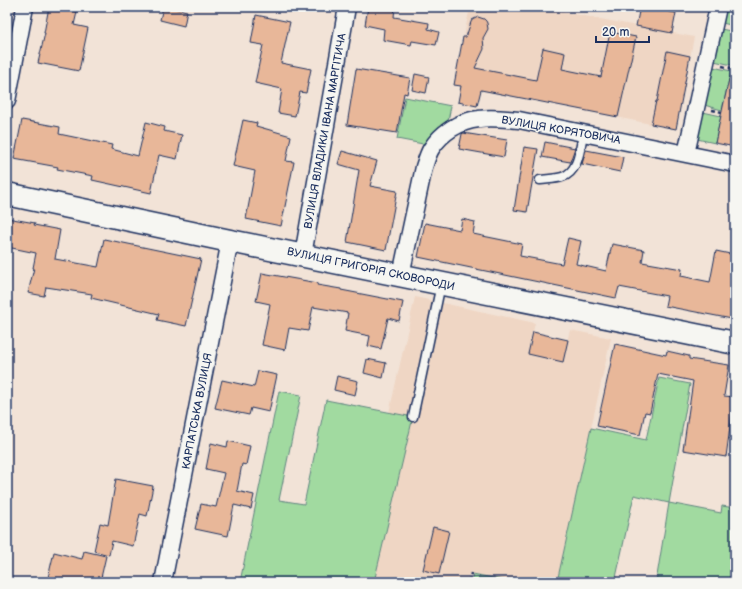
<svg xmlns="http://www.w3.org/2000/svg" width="742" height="589" font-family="'Balsamiq Sans',sans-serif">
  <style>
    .built { fill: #efd6c4 }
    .green { fill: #a1daa0; stroke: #5e847f }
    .building { fill: #e8b799; stroke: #1b2f5e }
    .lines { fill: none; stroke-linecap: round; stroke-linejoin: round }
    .service-casing { stroke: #1b2f5e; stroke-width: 11 }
    .minor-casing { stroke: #1b2f5e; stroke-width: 19 }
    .secondary-casing { stroke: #1b2f5e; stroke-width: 25 }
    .path { stroke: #1b2f5e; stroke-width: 2.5; stroke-dasharray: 4 3; stroke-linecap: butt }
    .service { stroke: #f6f6f2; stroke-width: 8 }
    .minor { stroke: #f6f6f2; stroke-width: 16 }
    .secondary { stroke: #f6f6f2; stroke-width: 22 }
    .labels { text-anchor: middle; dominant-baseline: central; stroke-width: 3; stroke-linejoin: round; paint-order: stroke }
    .street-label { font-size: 11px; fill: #1b2f5e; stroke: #f6f6f2 }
  </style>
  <rect width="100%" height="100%" fill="#f2e3d7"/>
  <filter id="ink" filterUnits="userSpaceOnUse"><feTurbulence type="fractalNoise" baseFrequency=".025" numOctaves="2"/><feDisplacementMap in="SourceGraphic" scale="8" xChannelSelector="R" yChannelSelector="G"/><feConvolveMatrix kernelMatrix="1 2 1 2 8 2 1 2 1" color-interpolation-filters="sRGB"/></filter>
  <g filter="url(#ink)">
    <path class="built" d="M470,7h68l156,30 -18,92 -222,-44z
      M415,297l120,26 -7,31 34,8 8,-32 41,8 -54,244h-45l-42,-9 -3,9h-93l38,-164 -23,-5z"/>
    <path class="green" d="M726,7h9v19l-13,-3z
      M721,29l14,3v18l-3,15 -18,-4z
      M713,67l18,4 -9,39 -18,-5z
      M405,97l46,9 -3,15 -25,23 -26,-5z
      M703,112l18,4 -6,27 -18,-4z
      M659,378l31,6 -21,119 52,10 1,-7 13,2v74h-79l13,-79 -35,-8 -19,87h-58l34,-154 55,12z
      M279,391l22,4 -22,105 25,4 22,-104 87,17 -39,165h-134z
      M473,574l39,8h-41z"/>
    <path class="building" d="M49,7h5l23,5 -3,13 14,3 -9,43 -41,-8 7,-30h-1z
      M163,7h5l19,4 -3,15 -24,-6z
      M368,7h27l-1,10 35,6 -1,6 11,3 -3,13 -24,-4 -1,4 -28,-5 1,-11 -19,-4z
      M640,7l36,6 -4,20 -36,-7z
      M256,15l34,7 -9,41 30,6 -5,24 -6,-1 -5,24 -17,-3 4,-24 -27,-6 8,-38 -12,-2z
      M478,17l6,2 2,2 1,2 1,6 -5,9 1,11 -9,19 61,12 7,-32 22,5 -3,16 39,8 9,-45 26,5 -18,80 -137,-27 -4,16 -19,-4 3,-16 -7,-1 9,-48h3l5,-15 1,-2z
      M667,51l23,5 -14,73 -25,-5 5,-23h1z
      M356,69l54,9 -3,16 -3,-1 -7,40 -50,-8z
      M415,74l14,3 -3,16 -14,-3z
      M729,79l6,1v67l-20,-4z
      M22,120l38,7 -1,7 53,11 -1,4 27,7 8,-34 19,5 -1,4 18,4 -5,24 -18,-4 -8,38 -59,-13 1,-4 -36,-7 1,-2 -44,-8z
      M243,120l14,3 -1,3 35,10 -5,25 8,1 -13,64 -35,-7 9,-48 -22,-5z
      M463,133l44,7 -3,17 -45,-8 3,-15z
      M545,142l30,6 -5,14 -28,-5z
      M524,147l14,2 -11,63 -13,-2z
      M586,150l37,7 -3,15 -38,-8z
      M342,151l35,10 -7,25 27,5 -11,59 -39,-8 12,-72 -21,-6z
      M7,218l28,5 -1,2 26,5 -5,29 43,8 6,-28 97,20 -15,67 -29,-6 2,-6 -68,-16 1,-4 -46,-7 -2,9 -16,-3 6,-25h-1l3,-15 -29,-6z
      M462,219l13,3 -2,12 49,10 -2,12 42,8 6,-26 13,3 -5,23 30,7 6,-27 32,6 -2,12 40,7 -1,7 29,6 6,-31 19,4v46l-3,18 -67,-13 2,-10 -48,-9 -3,11 -198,-41 7,-34 35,7z
      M262,273l56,10 -1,2 24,4v1l62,12 -4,19 -11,-3 -7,31 -13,-3 2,-10 -25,-5 3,-18 -35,-6 -5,24 -19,-3 -4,22 -23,-5 8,-41 -14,-3z
      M533,332l35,8 -5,22 -35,-8z
      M615,344l51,11 1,-4 22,5v3l40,6 -5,31 10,1 -8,60 -43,-7 10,-69 -35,-7 -8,39 -5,-1 -5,23 -43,-9z
      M367,359l19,4 -3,15 -19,-5z
      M258,371l19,4 -8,37 -18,-4 -2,7 -34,-7 7,-28 32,7z
      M337,376l21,5 -3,14 -21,-5z
      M228,441l22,5 -4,19 -4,-1 -5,27 17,4 -3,14 -17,-4 -6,31 -33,-7 6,-25 15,3 8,-34 -18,-4 5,-26 16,4z
      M116,479l37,7 -6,30 -7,-2 -7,32 -21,-5 -3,14 -15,-4 6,-28 8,2z
      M433,527l16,4 -10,43 -16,-4z
      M84,551l22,5 -6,26h-53l7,-30 28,7z"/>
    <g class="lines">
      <g class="service-casing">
        <path id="service" d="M540,180c7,-1 16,-1 22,-3 17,-5 18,-29 21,-43
          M413,417l28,-133"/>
      </g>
      <g class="minor-casing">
        <path id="minor" d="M7,101l18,-94
          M686,154l32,-147
          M303,255l44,-248
          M401,275l23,-108c2,-6 4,-13 7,-18 10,-16 28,-28 48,-30 13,-2 26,0 40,1l216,44
          M163,582l67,-341"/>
      </g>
      <g class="secondary-casing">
        <path id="secondary" d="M7,194l223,47 505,102"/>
      </g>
      <path class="path" d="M722,66l9,2
        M712,110l10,2
        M469,582l2,-9"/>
      <use href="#service" class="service"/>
      <use href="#minor" class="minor"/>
      <use href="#secondary" class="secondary"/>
    </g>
  </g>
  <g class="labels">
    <g class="street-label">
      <text transform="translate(561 130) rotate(10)">ВУЛИЦЯ КОРЯТОВИЧА</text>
      <text transform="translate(325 131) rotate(-80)">ВУЛИЦЯ ВЛАДИКИ ІВАНА МАРГІТИЧА</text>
      <text transform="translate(371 269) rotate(12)">ВУЛИЦЯ ГРИГОРІЯ СКОВОРОДИ</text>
      <text transform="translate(197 411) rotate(-79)">КАРПАТСЬКА ВУЛИЦЯ</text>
    </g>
  </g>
  <rect width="742" height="589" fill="none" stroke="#f6f6f2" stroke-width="24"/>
  <rect x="12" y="12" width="718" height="565" fill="none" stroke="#1b2f5e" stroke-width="1.5" filter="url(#ink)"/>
  <path d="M596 36v6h53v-6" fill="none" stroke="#1b2f5e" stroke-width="2"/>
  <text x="602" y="36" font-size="12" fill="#1b2f5e" stroke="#f6f6f2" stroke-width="3" paint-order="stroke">20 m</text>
</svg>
